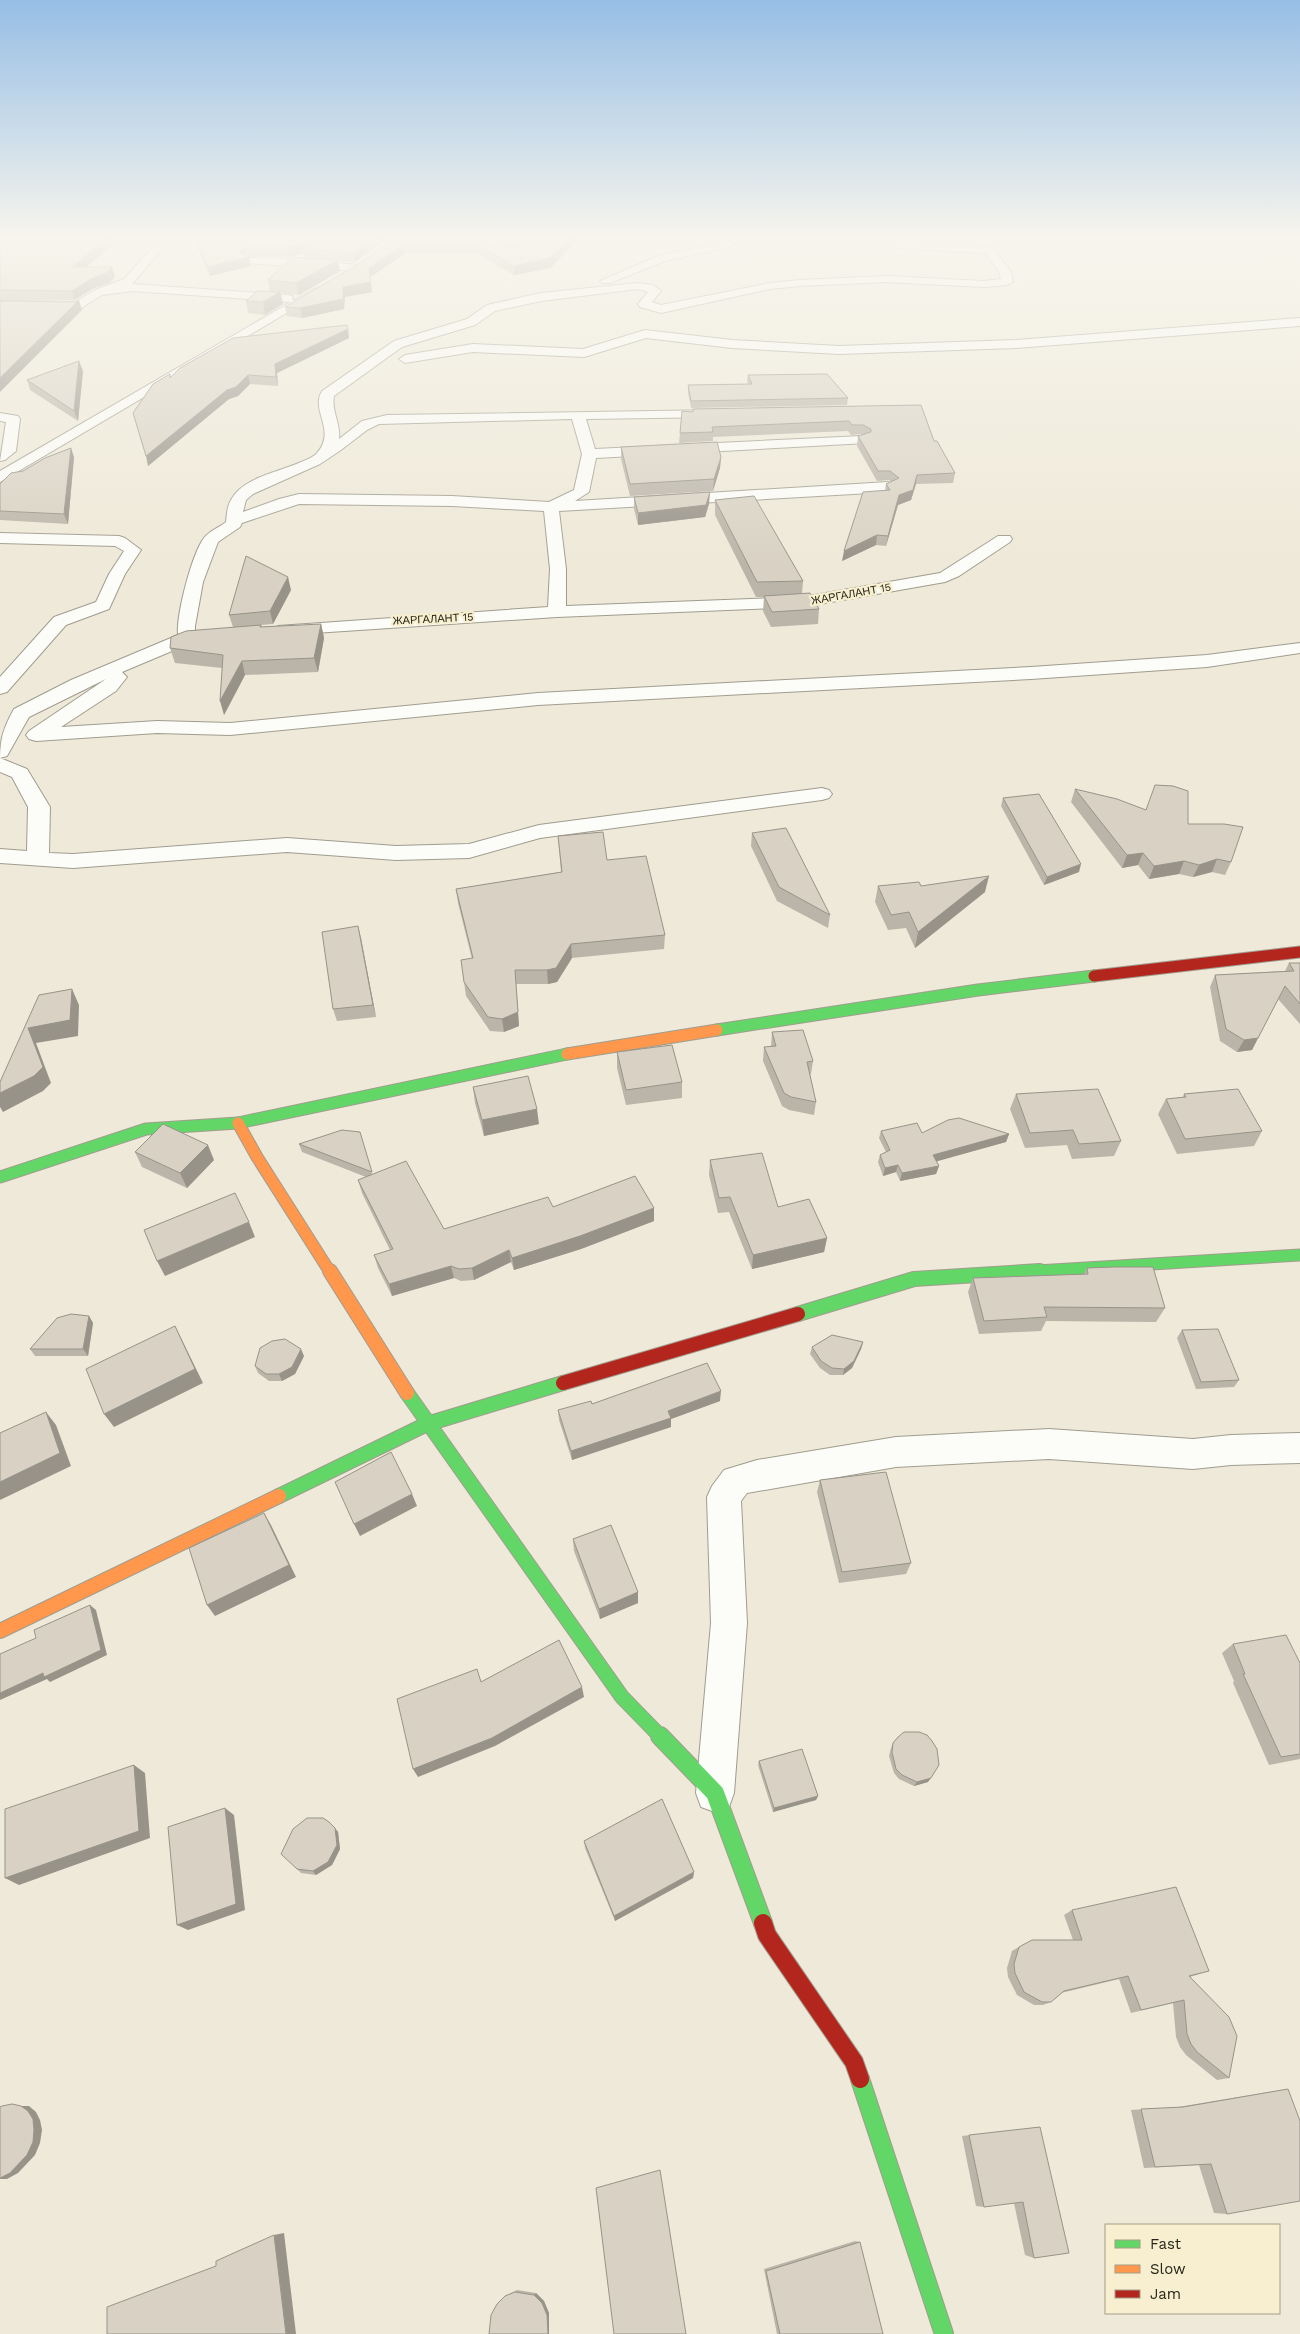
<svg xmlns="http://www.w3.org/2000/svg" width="1300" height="2334" font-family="'Work Sans',sans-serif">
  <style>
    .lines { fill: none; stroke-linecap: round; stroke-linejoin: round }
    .street-casing { stroke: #a09d8f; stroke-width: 2 }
    .fast-far2-casing { stroke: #a09d8f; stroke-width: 13 }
    .fast-far1-casing { stroke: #a09d8f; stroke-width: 16 }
    .fast-casing { stroke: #a09d8f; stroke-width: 20 }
    .slow-far1-casing { stroke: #a09d8f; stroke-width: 13 }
    .slow-casing { stroke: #a09d8f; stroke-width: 16 }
    .jam-far2-casing { stroke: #a09d8f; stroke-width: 13 }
    .jam-far1-casing { stroke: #a09d8f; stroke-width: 16 }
    .jam-casing { stroke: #a09d8f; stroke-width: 20 }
    .street { fill: #fcfcf9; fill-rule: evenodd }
    .fast-far2 { stroke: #63d668; stroke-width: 11 }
    .fast-far1 { stroke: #63d668; stroke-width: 14 }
    .fast { stroke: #63d668; stroke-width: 18 }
    .slow-far1 { stroke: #ff974d; stroke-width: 11 }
    .slow { stroke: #ff974d; stroke-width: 14 }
    .jam-far2 { stroke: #b3261e; stroke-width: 11 }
    .jam-far1 { stroke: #b3261e; stroke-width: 14 }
    .jam { stroke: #b3261e; stroke-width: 18 }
    .wall { fill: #bbb5a9 }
    .shaded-wall { fill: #989389 }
    .building { fill: #d9d2c4; stroke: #989389 }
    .labels { text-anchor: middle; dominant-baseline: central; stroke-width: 4.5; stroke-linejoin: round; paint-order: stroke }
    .far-street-label { font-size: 11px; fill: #282519; stroke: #f7efcf }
  </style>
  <rect width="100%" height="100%" fill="#eee9d8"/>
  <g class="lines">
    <g class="street-casing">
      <path id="street" d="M161,238h11l-40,46 156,11 4,1 1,5 25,-14 6,4 -324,191v-11l291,-169 -159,-11 -30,4 -24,15 -78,-1v-8l75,1 20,-12 29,-11z
        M729,241l5,3 -1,2 -68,15 -55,22h-8l-2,-2 58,-25z
        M886,242l107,6 18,24 2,10 -6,3 -23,2 -98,-5 -86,4 -30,3 -109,24 -21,-6 -2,-3 10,-12 -10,-3 -97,12 -46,10 -20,14 -73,22 -68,49c-3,15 7,28 5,43l23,-18 25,-6 332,-5 7,4 -2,3 -138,2 9,30 267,-13 5,1 2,3 -2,3 -271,15 -7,34 -14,9 313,-19 8,5 -8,5 -329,19 7,58v37l237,-9 137,-24 58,-37h12l2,3 -2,3 -51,34 -14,6 -142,25 -246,10 -273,18 -6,-1 -3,-4 3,-4 270,-19 2,-38 -6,-58 -92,-5 -153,-2 -57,19 -2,4 -22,15 -15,40 -8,44v6h17l3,4 -3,4 -21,3 -69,29 5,5 -11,14 -55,36 96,-6 73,2 308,-30 493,-26 176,-12 93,-12v10l-93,14 -176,12 -493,26 -308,30 -73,-2 -121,8 -7,-2 -3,-4 3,-4 77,-52 -77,38 -22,39 -7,2 27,11 23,38 -1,46 24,1 214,-16 109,8 73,-2 70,-19 283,-37 7,2 3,4 -3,4 -7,2 -282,38 -71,20 -73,2 -109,-8 -214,16 -73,-5v-14l27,2 1,-44 -16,-30 -12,-5c0,-29 0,-38 14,-63l57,-29 107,-45c-2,-19 14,-82 26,-97 5,-7 16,-11 22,-16 1,-8 1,-16 5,-22 12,-23 49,-28 70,-38 5,-2 13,-5 16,-9 20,-23 -7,-42 5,-62l72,-50 73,-22 20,-14 54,-12 97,-10 15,2 8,6 -9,11 9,3 109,-22 30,-3 86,-4 98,5 17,-2 -2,-7 -13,-19 -104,-6 -1,-2zM572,419l10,35 -8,36 -25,12 -97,-6 -153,-2 -20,5 -36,13 3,-12 7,-6 67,-30 21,-14 26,-20 12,-6z
        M250,258l42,1 66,6 6,3 -6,3 -112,-8 -2,-2z
        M1300,318v8l-284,22 -177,6 -107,-6 -86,-10 -62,19 -111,-5 -68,11 -6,-4 6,-4 68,-11 110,5 62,-19 87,10 107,6 177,-6z
        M0,413l18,3 2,3 -4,32 -11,9 -5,1 6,-39 -6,-1z
        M0,533l119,3 6,2 16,12 -16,24 -16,35 -43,16 -59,67 -7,2v-17l54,-60 42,-15 13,-28 15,-23 -9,-5 -115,-3z
        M1049,1429l144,10 38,-4 69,-2v30l-69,2 -38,4 -144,-10 -153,8 -149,26 -6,8 6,122 -13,170 -5,14 -14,5 -14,-5 -5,-14 15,-170 -4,-126 5,-11 12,-16 33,-10 139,-23z"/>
    </g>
    <g class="fast-far2-casing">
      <path id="fast-far2" d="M717,1030l261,-40 116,-14
        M0,1177l146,-48 92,-6 329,-69
        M1020,1272l280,-17"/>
    </g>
    <g class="fast-far1-casing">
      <path id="fast-far1" d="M798,1314l116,-35 126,-8
        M407,1393l215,304 39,40
        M279,1496l148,-72 136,-41"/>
    </g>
    <g class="fast-casing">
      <path id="fast" d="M660,1736l55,57 48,130
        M860,2079l84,255"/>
    </g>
    <g class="slow-far1-casing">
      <path id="slow-far1" d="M567,1054l150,-24
        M238,1123l19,34 73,115"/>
    </g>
    <g class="slow-casing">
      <path id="slow" d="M330,1271l77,122
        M0,1631l279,-135"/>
    </g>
    <g class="jam-far2-casing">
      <path id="jam-far2" d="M1094,976l206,-24"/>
    </g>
    <g class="jam-far1-casing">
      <path id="jam-far1" d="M563,1383l235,-69"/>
    </g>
    <g class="jam-casing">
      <path id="jam" d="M763,1923l4,12 87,127 6,17"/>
    </g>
    <use href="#street" class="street"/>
    <use href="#fast-far2" class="fast-far2"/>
    <use href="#fast-far1" class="fast-far1"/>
    <use href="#fast" class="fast"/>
    <use href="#slow-far1" class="slow-far1"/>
    <use href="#slow" class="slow"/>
    <use href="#jam-far2" class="jam-far2"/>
    <use href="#jam-far1" class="jam-far1"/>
    <use href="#jam" class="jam"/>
  </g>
  <path class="wall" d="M0,238l86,29h26l3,10 -6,6 -15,5 -20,12h-74z
    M193,238h194l-32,24 -17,-1 2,10 -41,24 -18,-2 2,11 -18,11 -17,-2 -2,-12 24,-9 -2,-12 37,-22 -1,-5 -16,4h-39l2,9 -41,10z
    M395,238l89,4 24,6 7,-1 -19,-3 -3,-6h87l-30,30 -36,7 -37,-21h-72l-35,23 2,15 -27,5 -1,12 -42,9 -15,-2 -2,-9 77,-45z
    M348,329l1,9 -72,35 1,13 -28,-2 -12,12 -9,3 -81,67 22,-92 1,3z
    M83,371l-5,50 -48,-31 -3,-10z
    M748,375l100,23 -1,7 -156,3 -3,-16v-7l61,-1 -2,-2z
    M921,405l13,36 21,32 -2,10 -37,1 -5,16 -13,5 -12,41 -10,-1 -34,16 43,-70 1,-7 5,-2 -2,-2 -12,1 -20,-35 1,-10 5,-1 -1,-1 -11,1 -3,-4 -135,6v4l-34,2 1,-10 13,-21v-3z
    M621,447l100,10 -1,11 -7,23 -83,5 -9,-37z
    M74,457l-6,67 -68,-4v-36l23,-13z
    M634,497l75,7 -4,13 -67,8 -4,-16z
    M715,500l88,81 -1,13 17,15 -1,15 -47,3 -8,-16 1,-14h-8l-41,-82z
    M291,590l-18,34 -12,1 1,2 59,-3 3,14 -6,34 -73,3 -21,40 -2,-47 -47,-5 -5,-15 63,-21 -4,-12z
    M1075,789l71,21 42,14 43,38 -6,13 -13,-3 -19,5 -14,-3 -30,5 -11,-14 -16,3 -51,-66z
    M1003,798l76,74 -35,13 -43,-79z
    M752,833l78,82 -2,13 -51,-27 -26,-55z
    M558,836l49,24 58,75 -1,14 -92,9 -15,24 -9,2h-32l3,42 -15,6 -14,-1 -24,-35 -2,-14 8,-23 -14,-56 -2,-14 105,-17z
    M878,886h43l64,6 -70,56 -9,-20 -18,2 -13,-28z
    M358,926l18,91 -39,4 -4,-12z
    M1289,963h11v61l-22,-25 -26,51 -15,2 -17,-11 -10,-54 5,-12 70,-4z
    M772,1032l41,29 -2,13h-1l6,28 -2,13 -25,-5 -7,-4 -19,-45 1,-14h7z
    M617,1052l65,30v16l-56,7 -9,-37z
    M473,1087l66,37 -55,12 -9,-33z
    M1016,1094l105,47 -7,15 -42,3 -5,-14 -42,3 -15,-39z
    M1184,1094l78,37 -8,15 -77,8 -19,-40 8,-15 17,-2z
    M881,1131l41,2 87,1 -3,8 -70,19 3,5 -3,8 -36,7 -4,-9 -13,4 -5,-14 2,-7 6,-3 -7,-14z
    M360,1132l12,42 72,55 109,-22 101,14 -73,28 -67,21 -3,-8 -37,18 -13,1 -7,-3 -62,18 -14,-28 -4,-13 16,-5 -28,-57 -4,-13 8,-3 -64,-25 -3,-8z
    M135,1152l79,8 -27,28 -45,-21z
    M710,1160l68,47 49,31 -3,14 -72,17 -23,-57 -11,1 -9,-38z
    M1087,1268l78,40 -9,14 -110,-1 -5,10 -62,3 -11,-42 5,-14 111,-4z
    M89,1316l4,7 -5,33h-53l-5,-7z
    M1182,1330l57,50 -5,7 -38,2 -19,-51z
    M863,1342l-2,7 -9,19 -9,7h-13l-10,-7 -10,-14 2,-7z
    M304,1356l-9,18 -13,7h-13l-11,-8 -3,-7z
    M720,1401l-49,18v8l-99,33 -13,-40 -1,-10 34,-6z
    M820,1480l91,83 -5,11 -67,9 -22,-91z
    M573,1539l65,53v11l-38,16 -26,-68z
    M1233,1644l67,19v96l-31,6 -36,-82 1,-2 -12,-28z
    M893,1743l35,39 -14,4 -15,-7 -5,-6 -5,-17 2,-8z
    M759,1761l59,35 -2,4 -43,12 -15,-47z
    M329,1822l9,10 2,17 -8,16 -16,10 -15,-2 -4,-4z
    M584,1841l110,31 -1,6 -78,43 -30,-73z
    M1072,1910l137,61 -19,6 39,101 -12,2 -31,-25 -6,-8 -4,-10 -3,-34 -42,10 -12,-34 -58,14 -10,9 -8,3h-9l-17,-10 -9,-18 -1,-9 5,-17 7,-4 54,-7 -9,-25z
    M1288,2089l-61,125 -13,-1 -15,-48 -55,3 -13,-58 47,-3z
    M1040,2127l-6,131 -9,-3 -11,-52 -30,4 -8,-1 -14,-70z
    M855,2241l5,1 23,92h-106l-13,-65z
    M517,2290l19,3 8,8 5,12v21h-60l8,-30 10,-9z"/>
  <path class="shaded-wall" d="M107,238h13l-45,39 -3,-10z
    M374,238h13l-32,24 -1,-9z
    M571,238h9l-30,30 -36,7v-9z
    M311,242l-8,7 1,4 -16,4 -2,-9z
    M404,245l1,9 -35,23 -1,-9z
    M244,248l2,9h3l2,9 -41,10 -2,-9 32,-15z
    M338,260l2,11 -41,24 -3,-12z
    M112,267l3,10 -6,6 -15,5 -20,12 -2,-9z
    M371,282l1,10 -27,5 -1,12 -42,9 -2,-10 43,-21z
    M280,292l3,12 -18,11 -2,-13z
    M79,300l3,10 -82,82v-14z
    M348,329l1,9 -72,35 1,13 -2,-9 -1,-13z
    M79,361l4,10 -5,50 -4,-10z
    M248,375l2,9 -12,12 -9,3 -81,67 -2,-10 81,-66z
    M71,448l3,9 -6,67 -4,-10z
    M721,457l-1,11 -7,23 1,-12z
    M917,475l-1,9 -5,16 -13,5 -12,41 2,-10 11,-41z
    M710,492l-1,12 -4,13 -67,8v-12z
    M877,535l-1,10 -34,16 2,-10z
    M288,577l3,13 -18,34 -3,-13z
    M321,624l3,14 -6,34 -4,-14z
    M242,661l3,14 -21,40 -4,-14z
    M1143,853l-5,12 -16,3 5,-13z
    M1217,859l-5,13 -19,5 6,-12z
    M1184,861l-5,13 -30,5 5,-13z
    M1081,864l-2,8 -35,13 3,-8z
    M989,876l-4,16 -70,56 3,-16z
    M358,926l3,12 15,79 -3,-12z
    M571,944l1,14 -15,24 -9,2 -1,-14z
    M515,970l4,56 -15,6 -2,-13z
    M72,989l7,16 -1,31 -42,7 15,40 -8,8 -40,21 -3,-5v-14l28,-65z
    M1258,1038l-6,12 -15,2 7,-12z
    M537,1109l2,15 -55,12 -2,-16z
    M1009,1134l-3,8 -75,21 2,-8z
    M208,1145l6,15 -27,28 -7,-15z
    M898,1165l-2,7 -13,4 2,-8z
    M939,1166l-3,8 -36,7 2,-8z
    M654,1208v13l-73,28 -67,21 -2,-12z
    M249,1222l6,15 -90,39 -8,-15z
    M827,1238l-3,14 -72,17 1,-14z
    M509,1250l2,12 -37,18 -2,-12z
    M451,1266l3,12 -62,18 -3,-12z
    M89,1316l4,7 -5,33 -5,-7z
    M175,1326l7,14 21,43 -89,44 -10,-13z
    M863,1342l-2,7 -9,19 -9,7 1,-6z
    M301,1349l3,7 -9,18 -13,7 -3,-7z
    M721,1391l-1,10 -49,18v8l-99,33 -1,-9 97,-40z
    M46,1412l10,13 15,41 -71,34v-18z
    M412,1494l5,12 -57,30 -6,-12z
    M264,1513l7,12 25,52 -81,39 -8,-11z
    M638,1592v11l-38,16 -1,-10z
    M90,1605l6,5 11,45 -57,27 -3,-3 -47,21v-7l43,-20z
    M582,1687l2,10 -89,49 -77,31 -5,-8z
    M134,1765l11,8 5,65 -131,47 -14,-7z
    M931,1778l-3,4 -14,4 3,-4z
    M818,1796l-2,4 -43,12 1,-4z
    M225,1808l9,7 11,95 -57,20 -11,-5z
    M335,1828l3,4 2,17 -8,16 -16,10 -3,-4z
    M694,1872l-1,6 -78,43 -1,-5z
    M21,2106h8l7,6 4,8 2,10 -2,13 -5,12 -17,18 -11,6h-7z
    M284,2233l12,101h-10l-12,-99z
    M536,2293l8,8 5,12v21h-1l-14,-39z"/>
  <path class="building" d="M0,238h107l-35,29h40l-6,6 -15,6 -19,12 -72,-1z
    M195,238h179l-20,15 -51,-4 8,-7 -25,6h-42l-4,4 9,5 -41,10z
    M395,238h88l1,4 24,6 9,-1 5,-5 -7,-4h56l-21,20 -36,8 -38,-21h-72l-35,23 2,14 -28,5v12l-43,9 -15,-1 77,-45z
    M292,257l46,3 -42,23 -28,-3z
    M257,291l23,1 -17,10 -17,-1z
    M79,300l-79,78v-77l75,1z
    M347,325l1,4 -73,35 1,13 -28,-2 -12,12 -9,3 -81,66 -13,-43 20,-29 17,-10v4l10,-10 53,-30z
    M79,361l-5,50 -47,-31z
    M827,374l21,24 -157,3 -3,-16 64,-1 -4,-9z
    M921,405l13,36h3l18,32 -38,2 -4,15 -14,5 -11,41 -11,-1 -33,16 19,-59 27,-2 -4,-6 13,-6 -9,-7h-12l-20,-35 13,-4v-3l-8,-4h-11l-3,-4 -137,6 1,5 -33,1 2,-22 11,1v-3z
    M717,442l4,15 -7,22 -84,5 -9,-37z
    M71,448l-7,66 -64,-3v-27l11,-11 12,-2 22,-13z
    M710,492l-4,13 -68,8 -4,-16z
    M754,496l49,85 -46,1 -42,-82z
    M246,556l42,21 -18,34 -41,4z
    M810,593l9,16 -47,3 -8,-16z
    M321,624l-7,34 -72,3 -22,40 3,-46 -53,-7 1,-11 15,-6 75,-6 -1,2z
    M1155,785l18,1 15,5v33h36l19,3 -12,35 -14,-3 -18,6 -15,-4 -30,5 -11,-13 -16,2 -52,-66 42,10 29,11z
    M1039,794l42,70 -34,13 -44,-79z
    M786,828l44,87 -51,-28 -27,-54z
    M603,832l4,28 39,-4 19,79 -94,9 -15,24 -9,2h-32l3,42 -16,7 -14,-2 -24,-35 -3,-22 12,-2 -17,-69 106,-17 -4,-36z
    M989,876l-71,56 -9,-20 -18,3 -13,-29 41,-4 2,4z
    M358,926l15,79 -40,4 -11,-77z
    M1289,963h11v41l-15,-18 -27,52 -14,2 -18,-11 -11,-54 79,-4z
    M72,989l-2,31 -42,8 15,39 -9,9 -34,17v-11l39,-87z
    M803,1030l10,31 -6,1 9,40 -25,-5 -7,-4 -20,-46 12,-1 -4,-14z
    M672,1045l10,37 -56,8 -9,-38z
    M528,1076l9,33 -55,11 -9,-33z
    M1098,1089l23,52 -42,3 -6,-14 -43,3 -14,-39z
    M1238,1089l24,42 -77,8 -19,-40 20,-2 -2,-3z
    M959,1118l50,16 -76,21 6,11 -37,7 -4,-8 -13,3 -5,-13 10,-5 -9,-19 36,-8 5,10 26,-13z
    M163,1124l45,21 -28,28 -45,-21z
    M342,1130l18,2 12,40 -73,-28z
    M762,1153l16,54 31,-8 18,39 -74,17 -23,-58 -11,1 -9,-38z
    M406,1161l38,68 104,-32 5,10 82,-31 19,32 -74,28 -68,22 -3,-8 -37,18 -13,1 -8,-3 -62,18 -15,-29 19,-6 -35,-69z
    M235,1193l14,29 -92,39 -13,-31z
    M1114,1267h39l12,41 -121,-1 3,10 -63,4 -11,-43 115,-4 -1,-6z
    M71,1314l18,2 -6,33h-53l27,-31z
    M175,1326l20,43 -91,45 -18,-45z
    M1218,1329l21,51 -38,2 -19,-52z
    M832,1335l31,7 -9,19 -10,8 -12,-1 -11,-7 -9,-14z
    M285,1339l16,10 -9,18 -13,7h-13l-11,-8 5,-18 12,-7z
    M707,1363l14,28 -53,20 3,7 -100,33 -13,-41 33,-9 1,3z
    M46,1412l14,41 -60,29v-49z
    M391,1452l21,42 -58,30 -19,-42z
    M886,1472l25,91 -69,9 -22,-92z
    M264,1513l25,52 -82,40 -18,-57z
    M611,1525l27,67 -39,17 -26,-70z
    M90,1605l11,45 -57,27 -1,-4 -43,20v-39l36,-16 -2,-8z
    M1286,1635l14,28v91l-19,3 -38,-83h2l-12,-30z
    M559,1640l23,47 -90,51 -79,31 -16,-70 80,-30 4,13z
    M904,1732h15l8,3 5,6 5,8 2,16 -8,13 -14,4 -15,-7 -6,-6 -4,-17 1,-9 5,-6z
    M802,1749l16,47 -44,12 -15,-47z
    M134,1765l5,66 -134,47v-69z
    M662,1799l32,73 -80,44 -30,-75z
    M225,1808l11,96 -59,21 -9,-98z
    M307,1818h16l6,4 6,6 2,17 -9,17 -15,9 -16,-2 -16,-15 12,-25z
    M1176,1887l33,84 -20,5 40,41 8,19 -8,42 -32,-26 -6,-8 -4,-10 -3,-34 -43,10 -13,-34 -64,15 -13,11h-9l-18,-10 -9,-19 -1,-9 5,-17 13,-7h50l-10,-30z
    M1288,2089l12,32v80l-73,13 -16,-50 -56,3 -14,-58 42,-2z
    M12,2104l9,2 7,5 5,8 1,11 -1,12 -6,13 -17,18 -10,5v-71l2,-1z
    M1040,2127l29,126 -35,5 -11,-56 -39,5 -15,-72z
    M660,2170l26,164h-72l-18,-146z
    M274,2235l12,99h-179v-27l109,-41v-5z
    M860,2242l23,92h-103l-14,-63z
    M515,2292l19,3 8,8 5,12 1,19h-59l2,-19 6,-11 8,-8z"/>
  <linearGradient id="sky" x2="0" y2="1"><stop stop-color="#96bee5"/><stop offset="0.42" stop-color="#f7f5ed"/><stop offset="1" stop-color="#f7f5ed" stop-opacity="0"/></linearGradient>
  <rect width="1300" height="565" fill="url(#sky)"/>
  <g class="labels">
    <g class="far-street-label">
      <text transform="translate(851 594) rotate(-10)">ЖАРГАЛАНТ 15</text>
      <text transform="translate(433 619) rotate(-3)">ЖАРГАЛАНТ 15</text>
    </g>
  </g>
  <rect x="1105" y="2224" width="175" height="90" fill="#f7efcf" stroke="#a49e86"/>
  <rect x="1115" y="2240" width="25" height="8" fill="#63d668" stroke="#a49e86"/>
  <text x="1150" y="2249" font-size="15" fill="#282519">Fast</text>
  <rect x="1115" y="2265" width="25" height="8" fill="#ff974d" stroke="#a49e86"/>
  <text x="1150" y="2274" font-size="15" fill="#282519">Slow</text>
  <rect x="1115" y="2290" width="25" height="8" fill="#b3261e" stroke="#a49e86"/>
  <text x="1150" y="2299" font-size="15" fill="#282519">Jam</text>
</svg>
